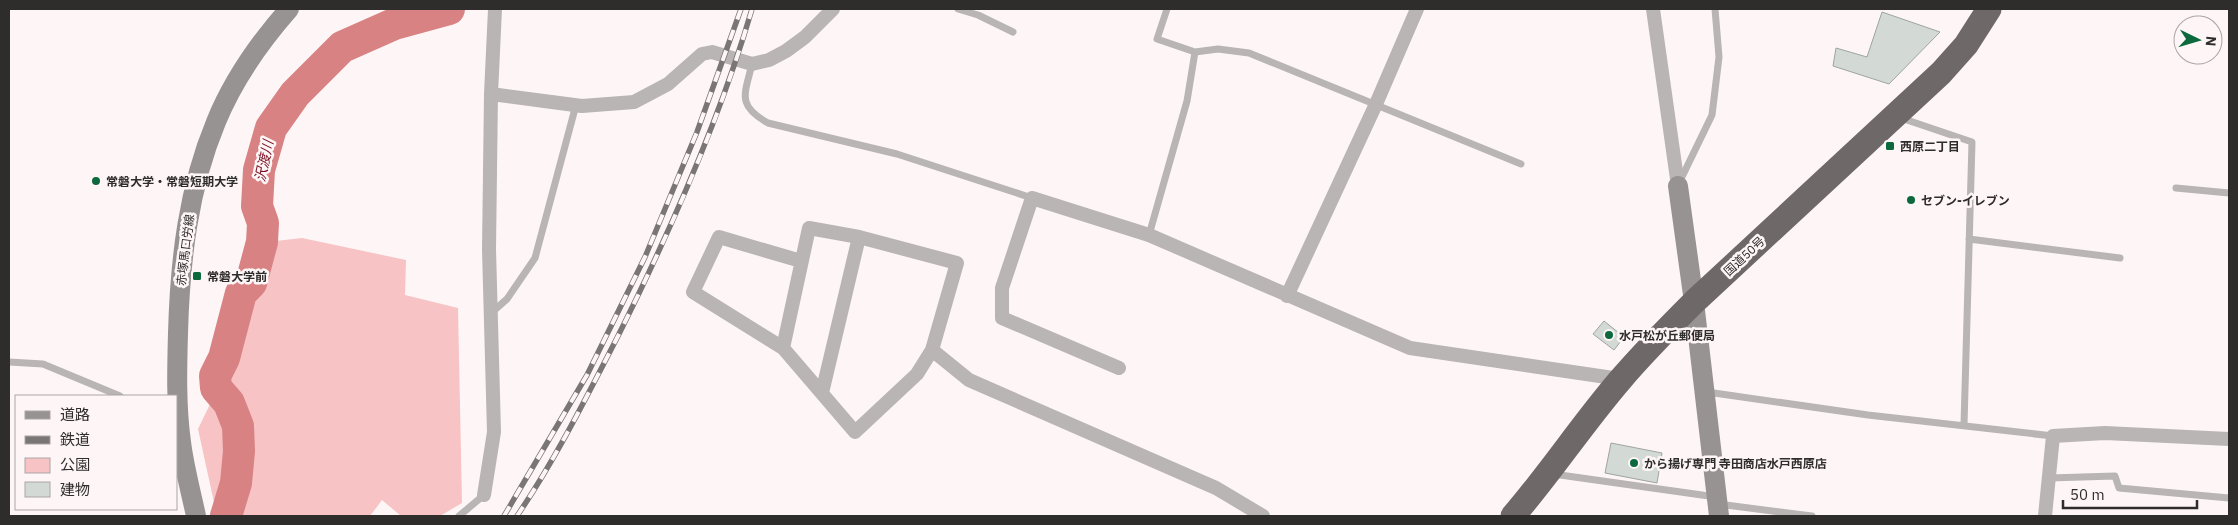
<svg xmlns="http://www.w3.org/2000/svg" width="2238" height="525" font-family="'IBM Plex Sans','Noto Sans JP',sans-serif">
  <style>
    .green { fill: #f7c3c4 }
    .lines { fill: none; stroke-linecap: round; stroke-linejoin: round }
    .river { stroke: #d88284; stroke-width: 32 }
    .building { fill: #d3d9d5; stroke: #9ea4a0 }
    .lane { stroke: #b8b5b4; stroke-width: 7 }
    .street { stroke: #b8b5b4; stroke-width: 14 }
    .secondary { stroke: #989393; stroke-width: 20 }
    .highway { stroke: #6e6868; stroke-width: 25 }
    .rail-casing { stroke: #7a7676; stroke-width: 5.5 }
    .rail { stroke: #fef6f6; stroke-width: 4; stroke-dasharray: 11; stroke-linecap: butt }
    .poi-dot { fill: #0b693d; stroke: #fef6f6; stroke-width: 2 }
    .labels { text-anchor: middle; dominant-baseline: central; stroke-width: 5; stroke-linejoin: round; paint-order: stroke }
    .poi-label { font-size: 12px; font-weight: bold; fill: #2f2c2c; stroke: #fef6f6; text-anchor: start }
    .street-label { font-size: 12px; fill: #2f2c2c; stroke: #fef6f6 }
    .water-label { font-size: 14px; font-style: italic; fill: #791023; stroke: #fef6f6 }
  </style>
  <rect width="100%" height="100%" fill="#fef6f6"/>
  <path class="green" d="M302,238l104,22 -1,35 53,13 4,195 -22,13h-39l-19,-16 -12,16h-153l-19,-87 42,-87 27,-100z"/>
  <g class="lines">
    <path class="river" d="M226,516l10,-33 3,-32 -1,-25 -9,-23 -13,-15 -1,-12 9,-18 17,-65 10,-10 11,-41 1,-19 -6,-17 2,-36 12,-42 24,-34 47,-47 52,-23 55,-15"/>
  </g>
  <path class="building" d="M1882,12l58,20 -51,52 -56,-18 3,-18 31,9z
    M1604,321l20,16 -10,13 -21,-16z
    M1611,443l51,10 -5,30 -52,-10z"/>
  <g class="lines">
    <path class="lane" d="M958,9l20,6 35,17
      M1195,52l23,-3 31,4 272,111
      M752,64c-7,30 -16,41 16,59l129,31 135,44
      M1901,118l71,24 -8,283
      M1680,181l32,-66 7,-58 -4,-48
      M2176,188l53,5
      M1149,235l38,-134 8,-49 -38,-13 10,-30
      M1969,239l151,19
      M491,313l16,-14 28,-41 41,-153
      M9,362l34,2 77,32
      M1707,392l161,23 185,21
      M1553,474l163,23
      M2049,478l66,-2 4,12 110,10
      M1718,504l94,12
      M459,516l25,-21"/>
    <path class="street" d="M1653,9l25,177
      M491,94l91,12 52,-4 34,-18 34,-30 10,-2 40,12 17,-4 17,-9 19,-14 28,-28
      M809,228l50,9 98,26 -25,87 -15,24 -62,58 -72,-84z
      M1287,296l89,-192 41,-95
      M783,348l-90,-56 26,-55 82,24
      M932,350l37,30 247,108 47,28
      M1119,368l-117,-50v-30l30,-90 117,37 261,113 210,31
      M822,393l37,-156
      M484,495l10,-63 -5,-183 2,-155 4,-85
      M2045,516l8,-80 52,-3 124,6"/>
    <path class="secondary" d="M1678,186l16,116 25,214
      M196,516c-5,-24 -12,-49 -15,-74 -5,-36 -4,-73 -3,-109 2,-72 10,-144 38,-211 17,-42 44,-80 73,-113"/>
    <path class="highway" d="M1513,516c38,-44 70,-93 108,-137 23,-27 48,-52 73,-77l247,-229 25,-28 23,-36"/>
    <g class="rail-casing">
      <path id="rail" d="M504,516l83,-141 58,-118 52,-125 44,-123
        M517,516c38,-56 69,-118 100,-178 53,-106 102,-216 135,-329"/>
    </g>
    <use href="#rail" class="rail"/>
  </g>
  <g class="poi-dot">
    <rect x="1885" y="141" width="10" height="10" rx="2.5"/>
    <circle cx="96" cy="181" r="5"/>
    <circle cx="1911" cy="200" r="5"/>
    <rect x="192" y="271" width="10" height="10" rx="2.5"/>
    <circle cx="1609" cy="335" r="5"/>
    <circle cx="1634" cy="463" r="5"/>
  </g>
  <g class="labels">
    <g class="poi-label">
      <text x="1900" y="146">西原二丁目</text>
      <text x="106" y="181">常磐大学・常磐短期大学</text>
      <text x="1921" y="200">セブン-イレブン</text>
      <text x="207" y="276">常磐大学前</text>
      <text x="1619" y="335">水戸松が丘郵便局</text>
      <text x="1644" y="463">から揚げ専門 寺田商店水戸西原店</text>
    </g>
    <g class="street-label">
      <text transform="translate(185 250) rotate(-83)">赤塚馬口労線</text>
      <text transform="translate(1744 256) rotate(-43)">国道50号</text>
    </g>
    <g class="water-label">
      <text transform="translate(264 161) rotate(-78)">沢渡川</text>
    </g>
  </g>
  <rect width="2238" height="525" fill="none" stroke="#2f2c2c" stroke-width="20"/>
  <rect x="15" y="395" width="162" height="115" fill="#fef6f6" stroke="#aba5a5"/>
  <rect x="25" y="411" width="25" height="8" fill="#989393" stroke="#aba5a5"/>
  <text x="60" y="420" font-size="15" fill="#2f2c2c">道路</text>
  <rect x="25" y="436" width="25" height="8" fill="#7a7676" stroke="#aba5a5"/>
  <text x="60" y="445" font-size="15" fill="#2f2c2c">鉄道</text>
  <rect x="25" y="458" width="25" height="15" fill="#f7c3c4" stroke="#aba5a5"/>
  <text x="60" y="470" font-size="15" fill="#2f2c2c">公園</text>
  <rect x="25" y="482" width="25" height="15" fill="#d3d9d5" stroke="#aba5a5"/>
  <text x="60" y="495" font-size="15" fill="#2f2c2c">建物</text>
  <g transform="translate(2198 40) rotate(95)"><circle r="24" fill="#fef6f6" stroke="#aba5a5"/>
  <path d="M0-4L9 19L0 12L-9 19Z" fill="#0b693d"/>
  <text y="-8" font-size="14" font-weight="bold" text-anchor="middle" fill="#2f2c2c">N</text>
  </g>
  <path d="M2063 500v8h134v-8" fill="none" stroke="#2f2c2c" stroke-width="2.5"/>
  <text x="2070" y="500" font-size="15" fill="#2f2c2c" stroke="#fef6f6" stroke-width="4" paint-order="stroke">50 m</text>
</svg>
